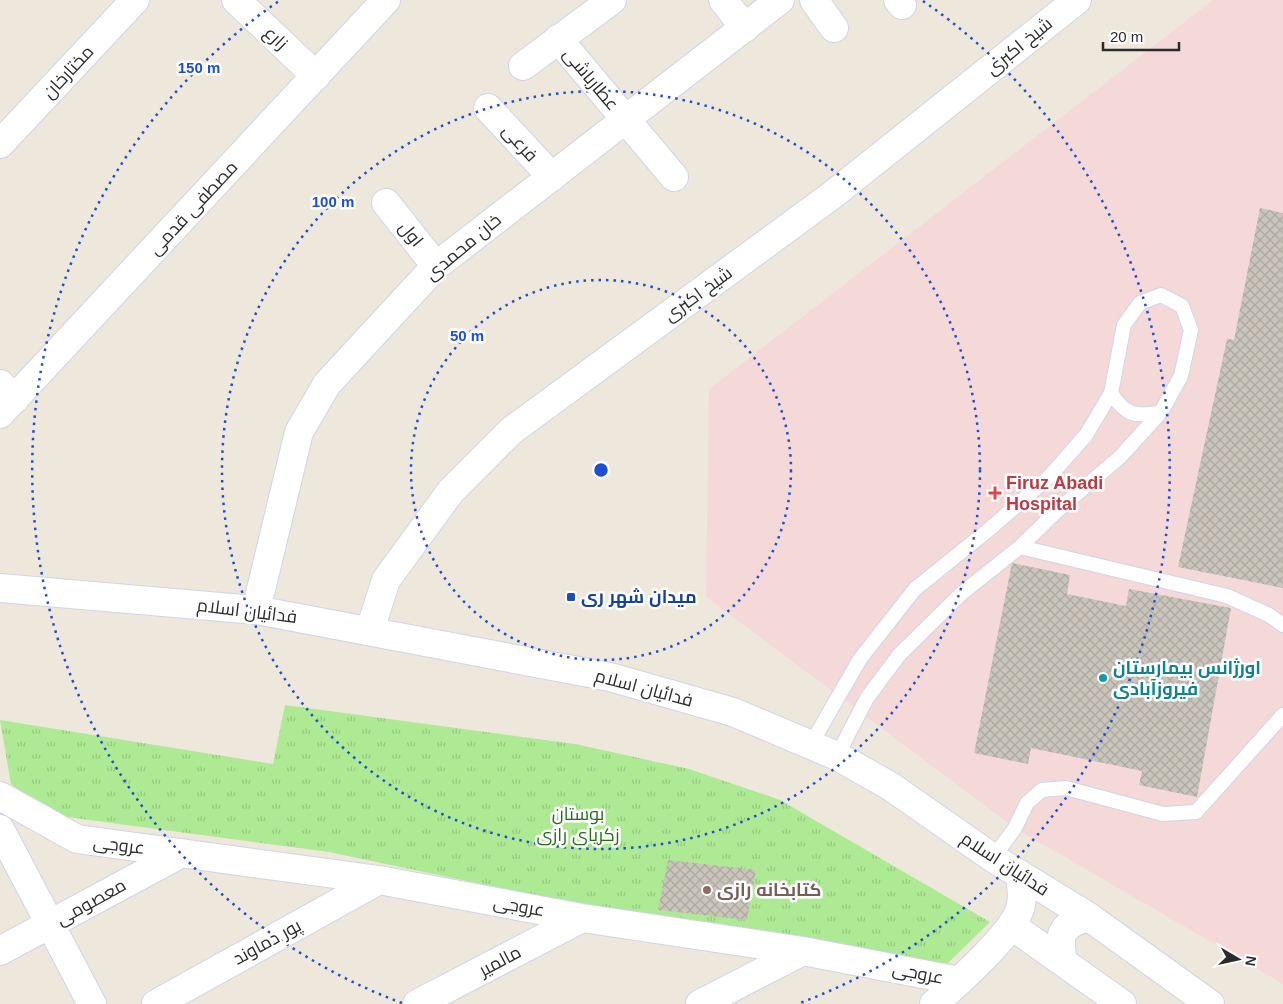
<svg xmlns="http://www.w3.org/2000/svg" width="1283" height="1004" font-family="Arial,Cairo,sans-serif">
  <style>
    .medical { fill: #f5d9d9 }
    .grass { fill: url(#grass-tufts) }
    .building { fill: url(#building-cross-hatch) }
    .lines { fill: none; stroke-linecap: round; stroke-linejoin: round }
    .service-casing { stroke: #d1d4e5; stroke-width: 16 }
    .minor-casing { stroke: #d1d4e5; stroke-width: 30 }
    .tertiary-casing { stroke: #d1d4e5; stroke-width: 30 }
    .secondary-casing { stroke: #d1d4e5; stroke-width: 30 }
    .service { stroke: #fff; stroke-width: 14 }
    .minor { stroke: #fff; stroke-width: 28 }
    .tertiary { stroke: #fff; stroke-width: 28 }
    .secondary { stroke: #fff; stroke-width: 28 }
    .ring { fill: none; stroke: #1d4ed8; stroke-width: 2.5; stroke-dasharray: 2.5 5 }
    .health-dot { fill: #e0444e; stroke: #fff; stroke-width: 2 }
    .transit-dot { fill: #1a4fb4; stroke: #fff; stroke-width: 2 }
    .culture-dot { fill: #0f9aa8; stroke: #fff; stroke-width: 2 }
    .education-dot { fill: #8d6e63; stroke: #fff; stroke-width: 2 }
    .labels { text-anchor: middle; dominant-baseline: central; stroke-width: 5; stroke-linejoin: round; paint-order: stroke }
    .street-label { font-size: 18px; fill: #2b2b2b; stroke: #fff }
    .health-label { font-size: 18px; font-weight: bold; fill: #be3a42; stroke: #fff; text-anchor: start }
    .transit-label { font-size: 18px; font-weight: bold; fill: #164399; stroke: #fff; text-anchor: start }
    .culture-label { font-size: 18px; font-weight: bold; fill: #0d838f; stroke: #fff; text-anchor: start }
    .park-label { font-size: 18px; fill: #236f14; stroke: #fff }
    .education-label { font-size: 18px; font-weight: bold; fill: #785e54; stroke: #fff; text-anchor: start }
    .centre { fill: #1d4ed8; stroke: #fff; stroke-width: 2.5 }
    .ring-label { font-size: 15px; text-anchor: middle; font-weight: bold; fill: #1d4ed8; stroke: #fff; stroke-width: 5; stroke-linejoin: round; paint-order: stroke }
  </style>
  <defs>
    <pattern id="grass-tufts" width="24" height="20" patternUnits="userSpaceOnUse" patternTransform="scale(1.25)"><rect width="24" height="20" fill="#aee994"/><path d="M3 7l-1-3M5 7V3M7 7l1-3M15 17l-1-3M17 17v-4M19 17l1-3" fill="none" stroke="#96c880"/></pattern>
    <pattern id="building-cross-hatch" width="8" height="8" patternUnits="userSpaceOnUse" patternTransform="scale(1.25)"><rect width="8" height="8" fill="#c9c5bb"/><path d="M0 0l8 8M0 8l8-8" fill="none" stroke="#ada9a1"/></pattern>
  </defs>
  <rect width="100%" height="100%" fill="#eee7dc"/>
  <path class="medical" d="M1213,0h70v984l-268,-156 -309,-231 3,-208z"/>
  <path class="grass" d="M285,705l290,39 114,25 91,31 210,122 -49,48 -378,-69 -234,-49 -277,-37 -41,-31 -11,-64 273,44z"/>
  <path class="building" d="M1260,208l23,5v375l-105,-21 49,-228 7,1z
    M1012,563l58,12 -3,19 59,12 3,-17 102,19 -34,189 -58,-12 3,-14 -111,-23 -3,16 -54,-11z
    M668,860l88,10 -9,50 -89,-10z"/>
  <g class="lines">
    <g class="service-casing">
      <path id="service" d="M1111,393c15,23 24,24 50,19
        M1020,547l207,49 42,19 14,10
        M811,744l49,-85 55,-70 77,-62 57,-50 37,-42 25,-42 13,-68 16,-22 21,-8 21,11 9,24 -10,46 -20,36 -41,45 -62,53 -38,37 -58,46 -63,62 -32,43 -30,58
        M993,858l22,-30 12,-25 15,-13 24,-2 97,26 33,-2 87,-97"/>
    </g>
    <g class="minor-casing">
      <path id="minor" d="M236,0l80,76
        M723,0l22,28
        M814,0l20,28
        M898,0l4,5
        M558,39l116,138
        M523,66l89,-66
        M488,108l64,69
        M0,144l135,-144
        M386,203l50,63
        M0,384l15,15
        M256,610l43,-178 28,-48 109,-118 344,-266
        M0,796l77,43 302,41 203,38 221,33 156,30
        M0,829l92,175
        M0,951l182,-98
        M156,1004l223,-124
        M417,1004l165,-86
        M700,1004l103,-53"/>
    </g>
    <g class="tertiary-casing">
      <path id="tertiary" d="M0,414l386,-414
        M370,630l16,-50 65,-89 60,-60 320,-235 246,-196"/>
    </g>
    <g class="secondary-casing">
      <path id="secondary" d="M0,588l256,22 354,67 123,35 104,44 53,30 103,72 96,59 121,87
        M1012,926l110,78
        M1063,962c-5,-28 -3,-37 26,-45
        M934,1004c21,-19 82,-72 87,-99 2,-9 0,-21 -1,-31"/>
    </g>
    <use href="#service" class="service"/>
    <use href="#minor" class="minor"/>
    <use href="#tertiary" class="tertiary"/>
    <use href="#secondary" class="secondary"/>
  </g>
  <g class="ring">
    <circle cx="601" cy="470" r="190"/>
    <circle cx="601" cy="470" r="379"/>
    <path d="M402 1003A569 569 0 0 1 279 1M923 1A569 569 0 0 1 800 1003"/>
  </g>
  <path class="health-dot" d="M992.5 485.5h5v5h5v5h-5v5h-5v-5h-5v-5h5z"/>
  <rect class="transit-dot" x="566" y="592" width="10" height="10" rx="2.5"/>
  <circle class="culture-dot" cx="1103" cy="678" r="5"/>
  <circle class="education-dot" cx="707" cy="890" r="5"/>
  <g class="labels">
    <g class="street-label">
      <text transform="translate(276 38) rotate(44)">زارع</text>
      <text transform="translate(1019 46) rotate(-39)">شیخ اکبری</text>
      <text transform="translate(68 72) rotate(-47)">مختارخان</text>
      <text transform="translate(591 79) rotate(50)">عطارباشی</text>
      <text transform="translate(520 143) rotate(48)">فرعی</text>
      <text transform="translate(193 208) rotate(-47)">مصطفی قدمی</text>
      <text transform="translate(411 234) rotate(51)">اول</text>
      <text transform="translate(463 247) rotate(-40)">خان محمدی</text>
      <text transform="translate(698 294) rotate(-36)">شیخ اکبری</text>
      <text transform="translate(247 611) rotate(7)">فدائیان اسلام</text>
      <text transform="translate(644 688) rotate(15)">فدائیان اسلام</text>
      <text transform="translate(119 845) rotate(7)">عروجی</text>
      <text transform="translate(1005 864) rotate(33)">فدائیان اسلام</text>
      <text transform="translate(91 902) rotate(-29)">معصومی</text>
      <text transform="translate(519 906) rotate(10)">عروجی</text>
      <text transform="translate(267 942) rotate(-29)">پور دماوند</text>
      <text transform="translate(500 961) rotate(-28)">مالمیر</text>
      <text transform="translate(918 973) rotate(11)">عروجی</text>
    </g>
    <g class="health-label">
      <text x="1006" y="483">Firuz Abadi<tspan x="1006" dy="21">Hospital</tspan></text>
    </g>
    <g class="transit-label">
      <text x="581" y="597">میدان شهر ری</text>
    </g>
    <g class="culture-label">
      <text x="1113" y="668">اورژانس بیمارستان<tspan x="1113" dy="21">فیروزآبادی</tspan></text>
    </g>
    <g class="park-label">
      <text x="578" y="814">بوستان<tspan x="578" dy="21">زکریای رازی</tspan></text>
    </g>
    <g class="education-label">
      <text x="717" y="890">کتابخانه رازی</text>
    </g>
  </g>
  <circle cx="601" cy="470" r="8" class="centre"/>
  <g class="ring-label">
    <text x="199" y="73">150 m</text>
    <text x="333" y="207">100 m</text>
    <text x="467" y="341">50 m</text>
  </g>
  <g transform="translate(1238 959) rotate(99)" stroke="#ffffff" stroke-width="4" paint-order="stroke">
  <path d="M0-4L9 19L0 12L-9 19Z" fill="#2b2b2b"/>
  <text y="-8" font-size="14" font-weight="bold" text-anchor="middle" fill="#2b2b2b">N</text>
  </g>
  <path d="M1103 42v8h76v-8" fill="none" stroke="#2b2b2b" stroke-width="2.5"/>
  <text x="1110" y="42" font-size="15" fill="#2b2b2b" stroke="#ffffff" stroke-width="4" paint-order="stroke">20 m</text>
</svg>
